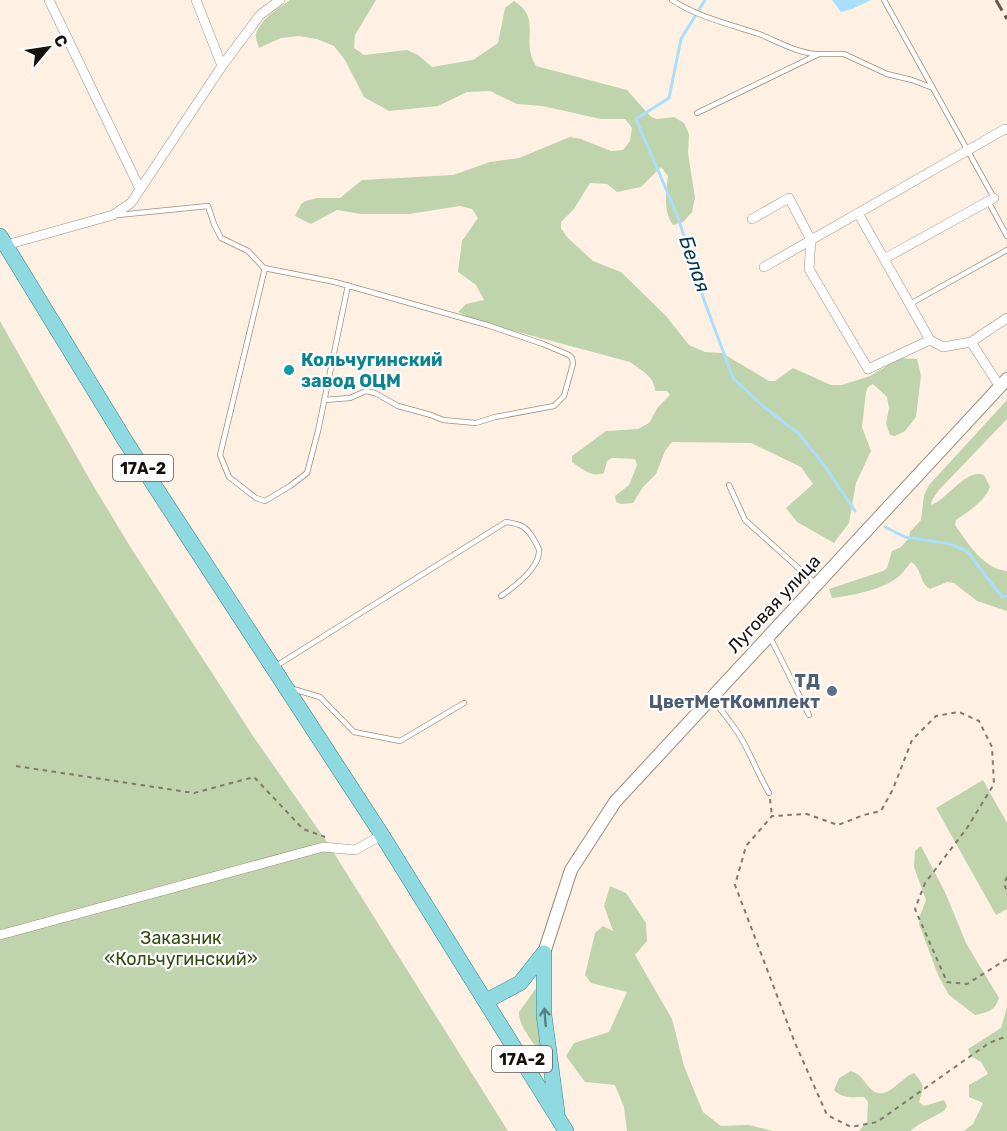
<svg xmlns="http://www.w3.org/2000/svg" width="1007" height="1131" font-family="Rubik,sans-serif">
  <style>
    .green { fill: #bfd4ac }
    .water { fill: #abdefa }
    .lines { fill: none; stroke-linecap: round; stroke-linejoin: round }
    .stream { stroke: #abdefa; stroke-width: 3 }
    .service-casing { stroke: #9d8e7e; stroke-width: 6 }
    .minor-casing { stroke: #9d8e7e; stroke-width: 10 }
    .tertiary-casing { stroke: #9d8e7e; stroke-width: 14 }
    .primary-casing { stroke: #358388; stroke-width: 16 }
    .path { stroke: #81786e; stroke-width: 2; stroke-dasharray: 4.5 4.5; stroke-linecap: butt }
    .service { stroke: #fff; stroke-width: 4.5 }
    .minor { stroke: #fff; stroke-width: 9 }
    .tertiary { stroke: #fff; stroke-width: 12 }
    .primary { stroke: #8fd9e0; stroke-width: 15 }
    .rail { stroke: #605950; stroke-width: 3; stroke-dasharray: 12 6; stroke-linecap: butt }
    .oneway { stroke: #597f80 }
    .culture-dot { fill: #0f9aa8; stroke: #fff; stroke-width: 2 }
    .service-dot { fill: #5c6f8a; stroke: #fff; stroke-width: 2 }
    .labels { text-anchor: middle; dominant-baseline: central; stroke-width: 4.5; stroke-linejoin: round; paint-order: stroke }
    .shield { fill: #fff; stroke: #5c5854; stroke-width: 1.5 }
    .shield-label { font-size: 16px; font-weight: bold; fill: #16110b }
    .culture-label { font-size: 18px; font-weight: bold; fill: #0d838f; stroke: #fff; text-anchor: start }
    .street-label { font-size: 18px; fill: #16110b; stroke: #fff }
    .service-label { font-size: 18px; font-weight: bold; fill: #4e5e75; stroke: #fff; text-anchor: end }
    .park-label { font-size: 18px; fill: #324b10; stroke: #fff }
    .water-label { font-size: 20px; font-style: italic; fill: #003950; stroke: #fff }
  </style>
  <rect width="100%" height="100%" fill="#fef1e3"/>
  <path class="green" d="M290,0h86l-21,35 -1,13 10,7 43,-5 11,5 14,12 41,-7 25,-17 7,-35 9,-7c26,16 10,35 18,57 1,3 3,5 4,8l91,24 24,27 6,2 17,-2 10,6 5,11 -1,19 7,45 -3,14 -9,10 -10,3c-10,-13 -7,-34 -5,-49l-7,-9 -20,20 -24,5 -10,-8 -17,-1 -16,26 -13,13v6l6,9 26,24 28,11 45,44 23,29 16,7 17,1 47,28h6l18,-13 38,17h11l28,-9 30,-18 17,1 4,17 -5,41 -11,14 -10,5 -5,-1 -4,-11 3,-16 -2,-11 -14,-13 -5,3 -2,5 -4,35 9,24 -15,32 -7,40 -15,20 -37,-21 -11,-14 27,-24 -12,-17 -50,-24 -79,-1 -7,9 -9,23 -13,13 -10,16 -12,1 -5,-2 -1,-6 14,-11 8,-20 -2,-6 -23,-1 -5,3 -3,12c-12,5 -22,-4 -32,-11v-6l34,-25 32,-2 11,-6 9,-16 12,-12 -3,-4h-12c0,-14 -14,-21 -25,-29l-156,-42 -16,-8 8,-8 18,-4 -8,-15 -18,-13 4,-31 16,-23 -6,-9 -12,-3 -51,8h-48l-24,-4 -26,14 -16,-8 6,-12 5,-3 11,-3h23l22,-18 91,-5 37,-13 29,-4 51,-21 11,2 30,12 12,-1 7,-9 2,-13 -7,-9h-24l-59,-13 -25,-2 -27,-13 -23,1 -29,14 -49,5 -25,-14 -19,-37 -11,-14 -17,-7 -18,-3 -18,2 -22,10c-1,-5 -4,-9 -3,-14 4,-14 22,-26 34,-34z
    M0,321l90,159 41,68 122,188 74,106 181,289h-508z
    M1007,400v19l-68,71 -7,10 -1,5c17,-6 35,-37 53,-30l6,12c-6,15 -21,24 -34,33l-1,5c13,18 28,44 52,46v40l-30,-10 -23,-18 -7,-1 -17,7c-11,-6 -8,-21 -19,-27 -4,5 -8,11 -13,15 -14,12 -47,19 -66,21l-3,-9 54,-18 4,-3 5,-17 9,-4 8,-9 1,-6 11,-12 3,-25 5,-10z
    M983,780l24,43v86l-11,6 -60,-107z
    M921,846l24,46 21,51 33,55c-5,14 -11,14 -24,17l-26,-20 -11,-20 -19,-51 1,-8 6,-16 -12,-33 1,-16z
    M610,886l16,7 20,30 1,18 -12,14 37,64 12,47 19,46 18,14 27,-1 25,6h-146l-3,-24 -9,-22 -30,-3 -19,-26 8,-13 35,-11 18,-40 -36,-9 -6,-8 10,-42 8,-7 10,5 -9,-25z
    M537,987l9,73c-9,-13 -28,-33 -27,-48z
    M1007,1007v124h-43l9,-7 10,-21 -14,-6v-12l19,-11 -7,-12 -10,-6 -3,-7 33,-21z
    M851,1071c11,3 13,12 21,19 15,12 29,-13 42,-17 11,13 10,13 5,29l5,4 20,-6 3,6 -3,5 -26,14 -8,6h-51l8,-9 1,-20 -4,-5c-11,0 -22,2 -30,-7l5,-12z"/>
  <path class="water" d="M832,0h39l-19,9 -11,3z"/>
  <g class="lines">
    <path class="stream" d="M705,0l-24,39 -12,59 -33,21 42,98 26,83 29,78 31,29 35,27 25,31 31,46
      M885,527l20,10 45,7 17,7 35,46 5,-1"/>
    <g class="service-casing">
      <path id="service" d="M672,0c26,17 57,24 87,34 18,7 38,19 57,20
        M884,0l110,198
        M697,113l122,-59h25l43,20 25,6 21,8
        M988,201l19,35
        M118,215l90,-9 6,18 7,14 27,13 16,17 71,14 152,43 56,19 26,11 3,3 1,6 -9,32 -10,10 -59,11 -19,6 -33,-3 -12,-5 -33,-9 -23,-13 -9,-2 -16,7 -26,2
        M265,268l-45,187 9,22 27,21 9,3 25,-15 17,-13 11,-42 30,-146
        M910,304l97,-54
        M729,485l16,35 70,63
        M770,637l39,78
        M276,666l230,-144c14,2 20,4 27,16 2,4 5,8 6,12 1,18 -25,37 -38,46
        M293,689l27,8 34,35 46,9 64,-38
        M713,700c13,16 26,32 35,51 7,14 13,28 21,42"/>
    </g>
    <g class="minor-casing">
      <path id="minor" d="M49,0l91,189
        M196,0l26,66
        M858,213l72,127
        M752,219l37,-21 22,42 -2,29 59,100 62,-29 13,7 28,-5 36,-24
        M6,245l107,-30 18,-12 91,-137 38,-51 20,-15
        M884,259l110,-61
        M764,267l241,-138 2,1
        M971,342l29,45
        M0,935l323,-88 32,3 27,-15"/>
    </g>
    <g class="tertiary-casing">
      <path id="tertiary" d="M544,953l27,-83 44,-68 392,-423"/>
    </g>
    <g class="primary-casing">
      <path id="primary" d="M0,236l126,206 256,393 184,296
        M544,953v62l13,97
        M486,1001l34,-18 24,-30"/>
    </g>
    <path class="path" d="M16,766l178,27 60,-16 49,52 22,8
      M770,799l2,17
      M1007,877l-3,7 3,7
      M1007,959l-40,25 -20,-2 -32,-73 10,-26 42,-55 27,-44 -2,-37 -13,-26 -20,-9 -23,4 -24,24 -19,49 -12,22 -17,4 -26,10 -31,-11 -35,2 -26,30 -11,39 60,158 32,72 24,12 26,-5 112,-79 18,-7"/>
    <use href="#service" class="service"/>
    <use href="#minor" class="minor"/>
    <use href="#tertiary" class="tertiary"/>
    <use href="#primary" class="primary"/>
    <path class="rail" d="M996,0l11,19"/>
  </g>
  <defs><path id="oneway-shaft" d="M-6 0H5M1.5-3L5.5 0L1.5 3" fill="none" stroke-width="1.6" stroke-linecap="round" stroke-linejoin="round" transform="scale(1.5)"/></defs>
  <use class="oneway" href="#oneway-shaft" transform="translate(545 1017) rotate(-95)"/>
  <circle class="culture-dot" cx="289" cy="370" r="6"/>
  <circle class="service-dot" cx="832" cy="691" r="6"/>
  <g class="labels">
    <g class="shield">
      <rect x="113" y="455" width="60" height="26" rx="4.5"/>
      <rect x="492" y="1046" width="60" height="26" rx="4.5"/>
    </g>
    <g class="shield-label">
      <text x="143" y="468">17А-2</text>
      <text x="522" y="1059">17А-2</text>
    </g>
    <g class="culture-label">
      <text x="301" y="360">Кольчугинский<tspan x="301" dy="21">завод ОЦМ</tspan></text>
    </g>
    <g class="street-label">
      <text transform="translate(774 604) rotate(-47)">Луговая улица</text>
    </g>
    <g class="service-label">
      <text x="820" y="681">ТД<tspan x="820" dy="21">ЦветМетКомплект</tspan></text>
    </g>
    <g class="park-label">
      <text x="181" y="938">Заказник<tspan x="181" dy="21">«Кольчугинский»</tspan></text>
    </g>
    <g class="water-label">
      <text transform="translate(695 264) rotate(71)">Белая</text>
    </g>
  </g>
  <g transform="translate(48 48) rotate(61)" stroke="#ffffff" stroke-width="4.5" paint-order="stroke">
  <path d="M0-4.5L10 22L0 15L-10 22Z" fill="#16110b"/>
  <text y="-9" font-size="16" font-weight="bold" text-anchor="middle" fill="#16110b">С</text>
  </g>
</svg>
